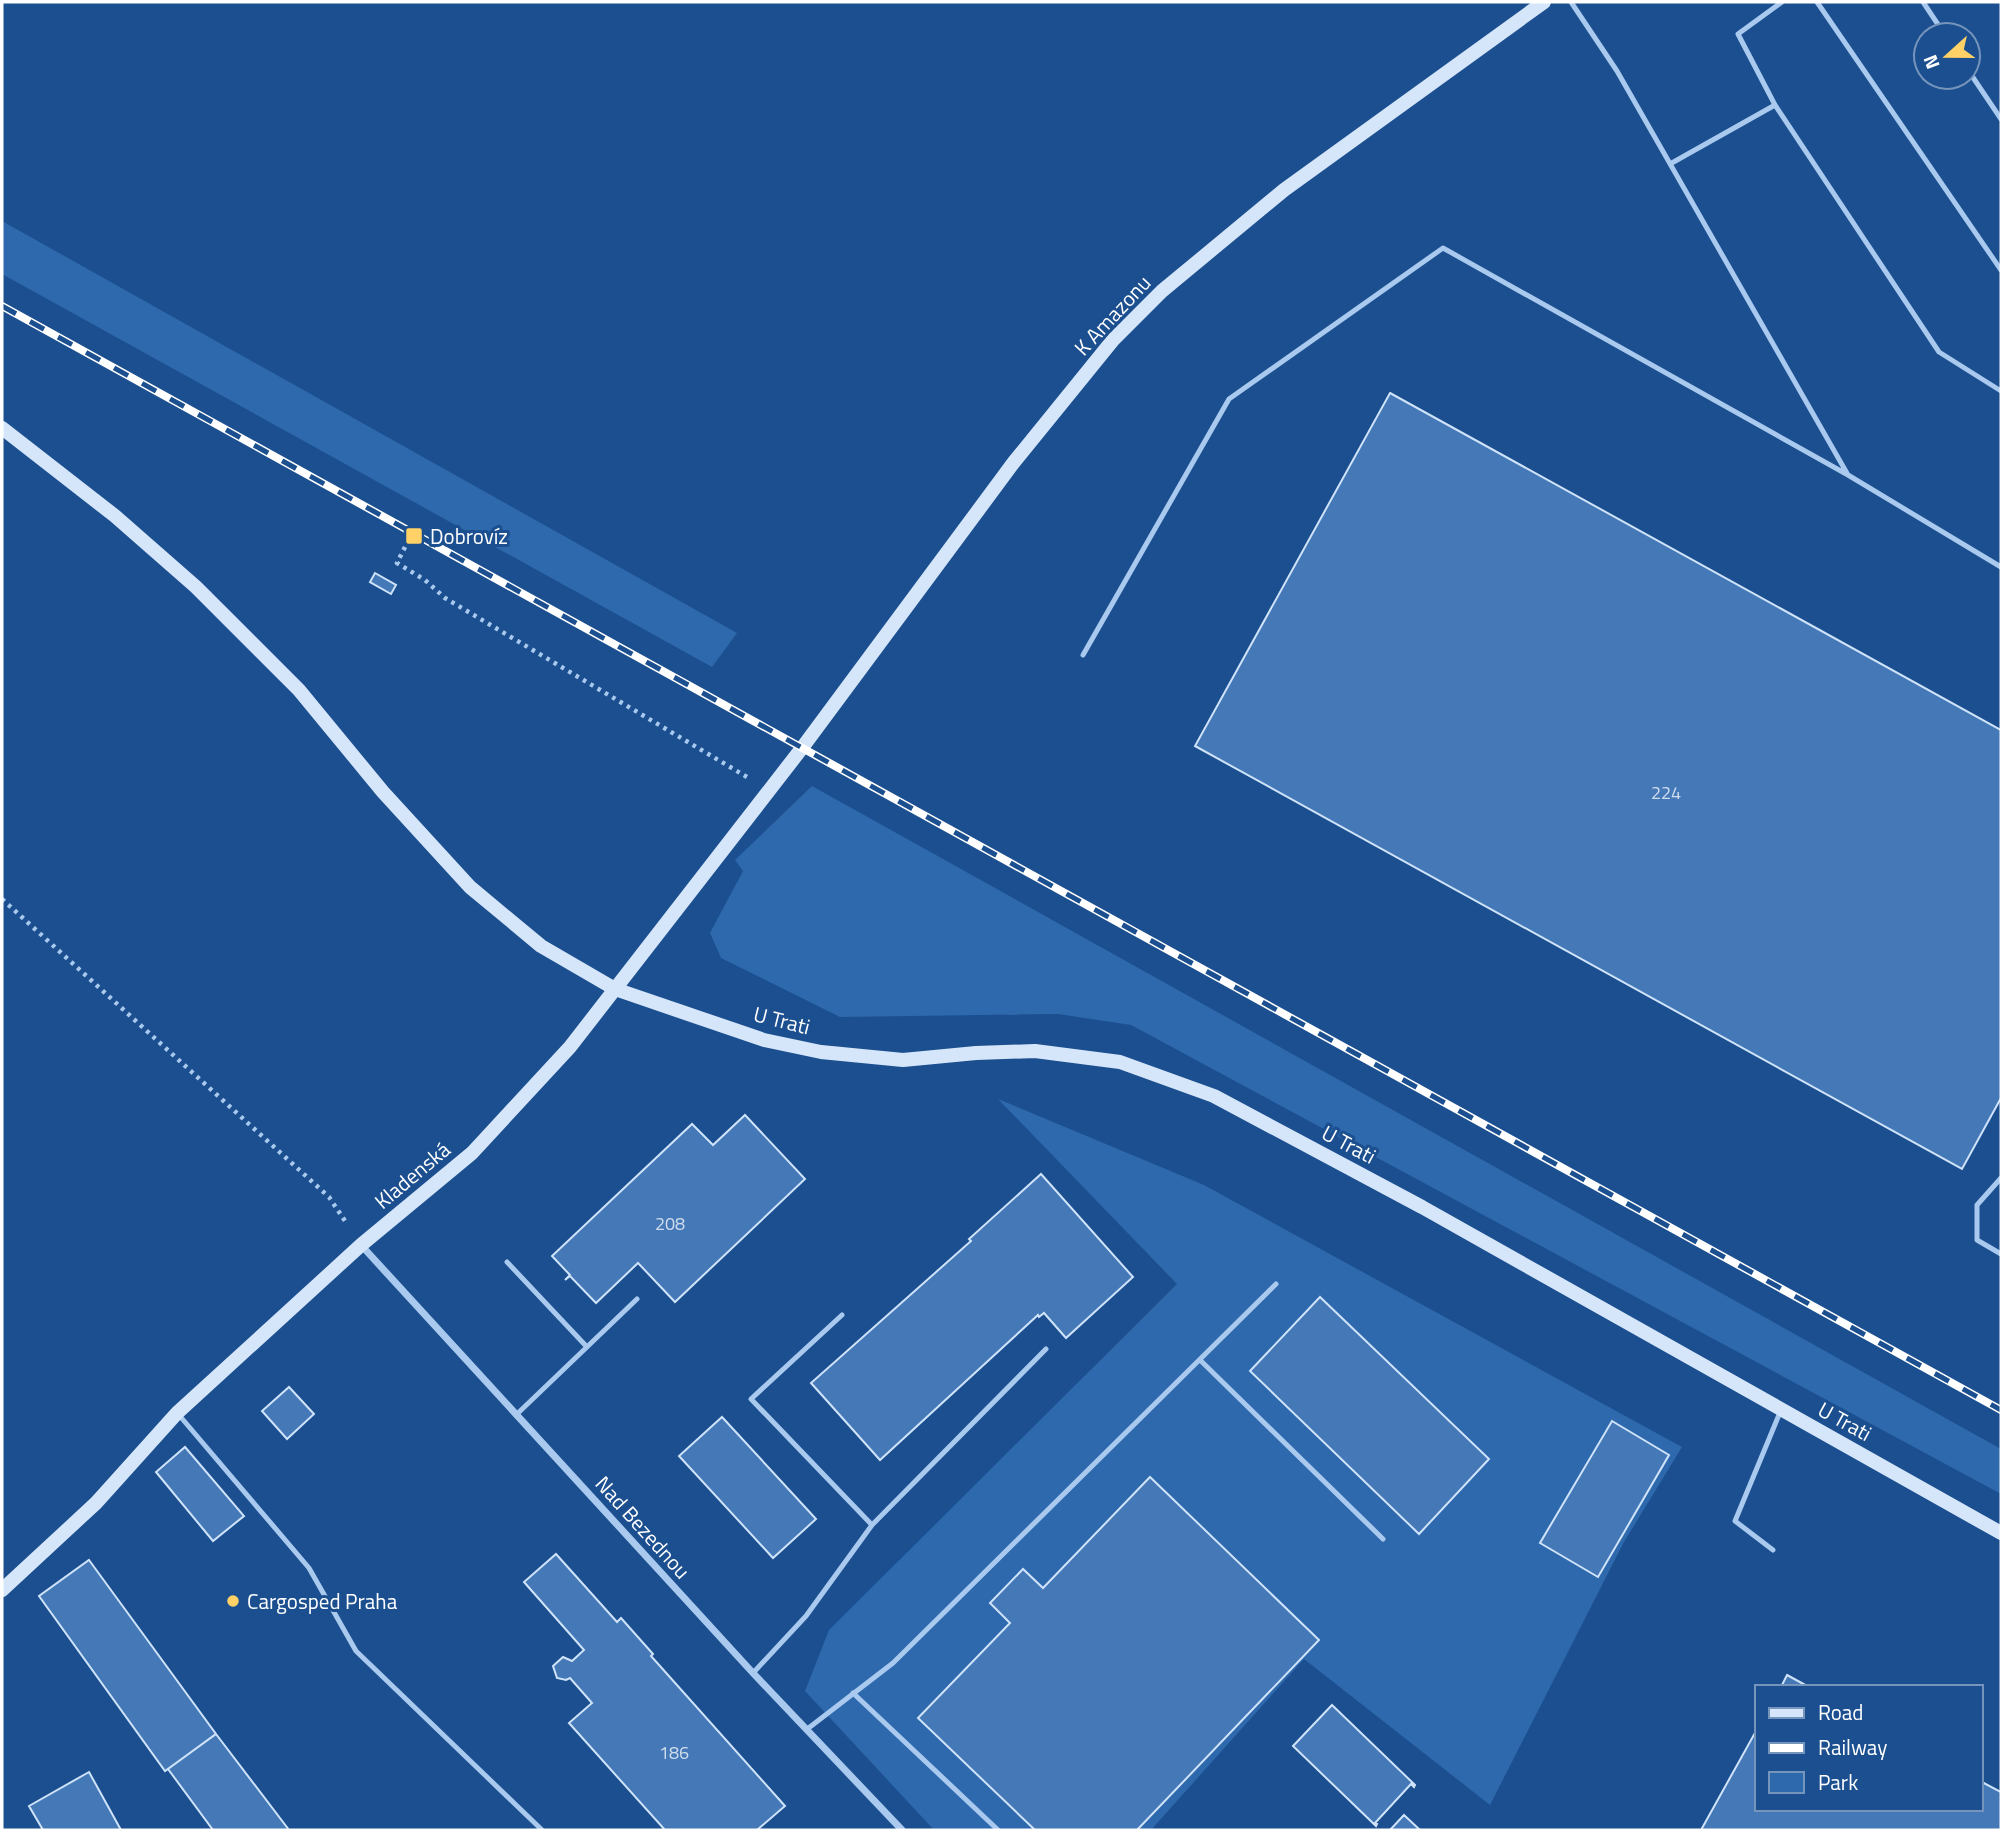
<svg xmlns="http://www.w3.org/2000/svg" width="2003" height="1832" font-family="'Titillium Web',sans-serif">
  <style>
    .green { fill: #2e69ad }
    .building { fill: #4478b7; stroke: #cfe3fa; stroke-width: 2 }
    .lines { fill: none; stroke-linecap: round; stroke-linejoin: round }
    .path { stroke: #a9c9ee; stroke-width: 4.5; stroke-dasharray: 3.5 5; stroke-linecap: butt }
    .lane { stroke: #a9c9ee; stroke-width: 5 }
    .street { stroke: #a9c9ee; stroke-width: 7 }
    .secondary { stroke: #d6e6fa; stroke-width: 14 }
    .rail-casing { stroke: #fff; stroke-width: 8 }
    .rail { stroke: #1b4f8f; stroke-width: 5; stroke-dasharray: 16; stroke-linecap: butt }
    .poi-dot { fill: #ffd166; stroke: #1b4f8f; stroke-width: 2.5 }
    .labels { text-anchor: middle; dominant-baseline: central; stroke-width: 6; stroke-linejoin: round; paint-order: stroke }
    .number-label { font-size: 18px; fill: #d0dded }
    .street-label { font-size: 21px; fill: #fff; stroke: #1b4f8f }
    .poi-label { font-size: 21px; fill: #fff; stroke: #1b4f8f; text-anchor: start }
  </style>
  <rect width="100%" height="100%" fill="#1b4f8f"/>
  <path class="green" d="M2,221l735,412 -25,34 -710,-393z
    M812,786l1189,663v45l-870,-469 -73,-11 -218,3 -119,-59 -11,-25 33,-62 -8,-11z
    M998,1099l206,86 478,262 -58,95 -134,263 -186,-146 -153,171h-217l-129,-139 24,-61 348,-346z"/>
  <path class="building" d="M1390,393l611,337v368l-39,71 -767,-423z
    M375,573l21,12 -5,9 -21,-12z
    M745,1115l60,64 -130,123 -37,-39 -42,40 -26,-27 -5,4 5,-5 -18,-19 140,-132 21,21z
    M1041,1174l92,103 -67,61 -22,-25 -5,4 -1,-2 -158,145 -69,-77 160,-142 -2,-2z
    M1320,1297l169,162 -70,75 -169,-163z
    M289,1387l25,27 -27,25 -25,-28z
    M722,1417l94,102 -43,39 -94,-102z
    M1612,1421l57,34 -71,122 -58,-34z
    M185,1447l59,69 -31,25 -57,-69z
    M1150,1477l169,163 -182,190h-102l-117,-112 92,-95 -20,-20 33,-34 20,19z
    M556,1554l61,68 4,-4 32,36 -2,2 134,150 -28,24h-92l-96,-107 23,-20 -22,-25 -4,2 -9,-2 -4,-12 10,-9 9,4 12,-11 -60,-68z
    M89,1560l127,174 -51,37 -126,-175z
    M1787,1675l22,12h-28z
    M1332,1705l83,80 -1,2 -3,-3 -36,39 2,1 -1,2 -83,-80z
    M1756,1731v78h224v-28l21,11v38h-300z
    M216,1734l73,96h-76l-45,-61z
    M89,1772l32,58h-78l-14,-24z
    M1404,1815l16,15h-30z"/>
  <g class="lines">
    <path class="path" d="M405,547l-8,16 28,17 20,18 302,179
      M2,899l327,298 18,27"/>
    <path class="lane" d="M1571,2l46,69 231,404 153,92
      M1817,2l184,268
      M1923,2l22,33
      M1968,70l33,49
      M1775,105l-37,-71 44,-32
      M1670,164l105,-59 164,247 62,39
      M1083,655l146,-256 214,-151 405,227
      M2001,1178l-24,27v35l24,14
      M507,1262l80,85
      M842,1315l-91,84 121,126
      M1200,1360l183,179
      M179,1415l130,153 47,83 186,179
      M516,1415l121,-116
      M1773,1550l-38,-29 46,-111
      M753,1673l53,-57 66,-91 174,-176
      M853,1693l145,137
      M806,1730l87,-67 383,-379"/>
    <path class="street" d="M361,1245l392,428 149,157"/>
    <path class="secondary" d="M2,428l113,88 81,71 103,103 84,102 87,95 71,59 74,43 149,51 57,12 82,8 73,-7 59,-2 85,11 94,34 208,111 579,326
      M2,1590l94,-87 81,-90 184,-168 111,-92 98,-106 232,-299 212,-286 99,-122 49,-49 122,-101 260,-188"/>
    <g class="rail-casing">
      <path id="rail" d="M2,306l1999,1104"/>
    </g>
    <use href="#rail" class="rail"/>
  </g>
  <g class="poi-dot">
    <rect x="405" y="527" width="18" height="18" rx="3.5"/>
    <circle cx="233" cy="1601" r="7"/>
  </g>
  <g class="labels">
    <g class="number-label">
      <text x="1666" y="792">224</text>
      <text x="670" y="1223">208</text>
      <text x="674" y="1752">186</text>
    </g>
    <g class="street-label">
      <text transform="translate(1112 315) rotate(-47)">K Amazonu</text>
      <text transform="translate(782 1020) rotate(14)">U Trati</text>
      <text transform="translate(1349 1144) rotate(28)">U Trati</text>
      <text transform="translate(412 1175) rotate(-40)">Kladenská</text>
      <text transform="translate(1845 1421) rotate(29)">U Trati</text>
      <text transform="translate(643 1527) rotate(48)">Nad Bezednou</text>
    </g>
    <g class="poi-label">
      <text x="430" y="536">Dobrovíz</text>
      <text x="247" y="1601">Cargosped Praha</text>
    </g>
  </g>
  <rect width="2003" height="1832" fill="none" stroke="#ffffff" stroke-width="7"/>
  <rect x="1755" y="1685" width="228" height="126" fill="#1b4f8f" stroke="#7695bc" stroke-width="2"/>
  <rect x="1769" y="1708" width="35" height="10" fill="#d6e6fa" stroke="#7695bc" stroke-width="2"/>
  <text x="1818" y="1720" font-size="21" fill="#ffffff">Road</text>
  <rect x="1769" y="1743" width="35" height="10" fill="#ffffff" stroke="#7695bc" stroke-width="2"/>
  <text x="1818" y="1755" font-size="21" fill="#ffffff">Railway</text>
  <rect x="1769" y="1772" width="35" height="21" fill="#2e69ad" stroke="#7695bc" stroke-width="2"/>
  <text x="1818" y="1790" font-size="21" fill="#ffffff">Park</text>
  <g transform="translate(1947 56) rotate(249)"><circle r="33" fill="#1b4f8f" stroke="#7695bc" stroke-width="2"/>
  <path d="M0-5L12 26L0 18L-12 26Z" fill="#ffd166"/>
  <text y="-10" font-size="19" font-weight="bold" text-anchor="middle" fill="#ffffff">N</text>
  </g>
</svg>
